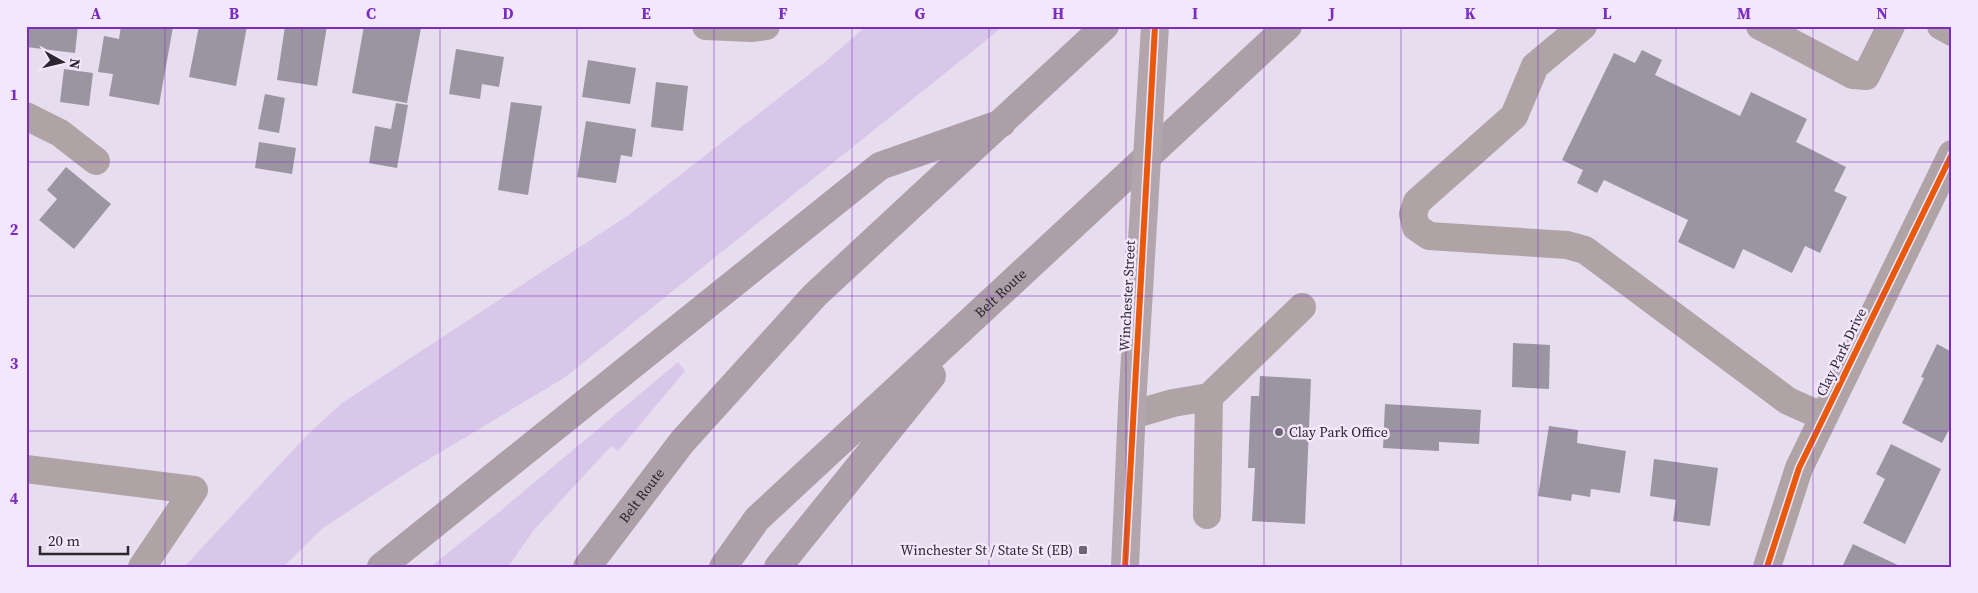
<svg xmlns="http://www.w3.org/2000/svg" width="1978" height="593" font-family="'Source Serif 4',serif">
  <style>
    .green { fill: #d9c7ea }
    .building { fill: #9b95a1 }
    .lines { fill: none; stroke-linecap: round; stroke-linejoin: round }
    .minor { stroke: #b0a3a6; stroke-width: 28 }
    .major { stroke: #b3a5ac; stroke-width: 28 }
    .highway { stroke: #ad9fa7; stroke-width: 28 }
    .major-bridge { stroke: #b3a5ac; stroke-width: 28 }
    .cycleway-casing { stroke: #f2e7fd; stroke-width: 9 }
    .cycleway { stroke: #e8590c; stroke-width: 6 }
    .grid { fill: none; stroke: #7b2cbf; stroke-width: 1; stroke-opacity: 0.55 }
    .poi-dot { fill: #6c6672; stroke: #f2e7fd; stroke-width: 2 }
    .labels { text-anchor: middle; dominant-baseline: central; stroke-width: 5; stroke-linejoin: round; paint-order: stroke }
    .street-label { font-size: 14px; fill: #2b2630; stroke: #f2e7fd }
    .poi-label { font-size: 14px; fill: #2b2630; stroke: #f2e7fd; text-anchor: start }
    .neatline { fill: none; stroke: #7b2cbf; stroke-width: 2 }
    .grid-label { font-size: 16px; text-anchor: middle; font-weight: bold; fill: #7b2cbf }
  </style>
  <rect width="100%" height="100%" fill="#e6deee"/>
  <path class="green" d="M866,26h138l-440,352 -150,90 -91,60 -40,39h-99l124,-133 34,-31 288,-189 195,-152z
    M678,362l7,9 -67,80 -7,-5 -78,85 -25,36h-78l68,-54z"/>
  <path class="building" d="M26,26h52l-3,27 -49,-6z
    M121,26l52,1 -14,78 -50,-9 4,-22 -15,-2 6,-36 15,3z
    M199,26h48l-11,60 -47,-9z
    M285,26h42l-10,60 -40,-6z
    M364,26l57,2 -14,75 -55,-10z
    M456,49l48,8 -5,30 -17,-3 -2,15 -31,-5z
    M1642,50l20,10 -7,15 85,41 11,-24 56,27 -11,23 50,25 -12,24 13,6 -27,56 -15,-7 -13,27 -49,-24 -9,20 -56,-27 10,-22 -84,-40 -7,13 -20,-10 6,-13 -21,-10 52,-107 21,10z
    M588,60l48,8 -6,36 -48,-7z
    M64,69l29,4 -4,33 -29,-4z
    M656,82l32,4 -5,45 -32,-4z
    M265,94l20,4 -6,35 -21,-4z
    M511,102l31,4 -14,89 -30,-5z
    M396,103l12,2 -11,63 -28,-5 6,-37 16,3z
    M586,121l50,8 -4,28 -11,-2 -5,28 -39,-6z
    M259,142l37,6 -4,26 -37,-6z
    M66,167l45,37 -37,45 -35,-29 18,-21 -10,-9z
    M1513,343l37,2 -1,44 -37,-2z
    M1937,344l15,8v72l-10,19 -40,-20 22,-45 -3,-1z
    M1260,376l51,3 -6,145 -53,-3 3,-53h-7l3,-72h8z
    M1385,404l96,6 -2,34 -40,-2v9l-56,-3z
    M1549,426l29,4 -1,13 49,8 -6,42 -29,-4 -1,8 -18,-3 -1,7 -33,-5z
    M1891,444l50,25 -36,75 -42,-21 22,-44 -9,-5z
    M1654,459l64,9 -8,58 -37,-5 3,-21 -26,-4z
    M1853,544l49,23h-60z"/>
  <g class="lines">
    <path class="minor" d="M706,26l45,2 15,-2
      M1583,26l-48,40 -21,50 -97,86 -4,12 3,13 13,9 138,9 18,5 203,151 36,16
      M1760,26l93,49 13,1 25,-50
      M1941,26l11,6
      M26,116l34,17 36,28
      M1132,415l41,-12 36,-6 93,-90
      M26,469l168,21 -52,77
      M1207,515l2,-118
      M1767,567l32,-99 153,-314"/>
    <path class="major" d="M1125,567l7,-161"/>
    <g class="highway">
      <path d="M381,567l499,-401 122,-43"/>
      <path id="s1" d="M587,567l95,-125 133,-147 290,-269"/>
      <path id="s2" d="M723,567l34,-48 531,-493"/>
      <path d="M778,567l154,-191"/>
    </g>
    <path class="major-bridge" d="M1132,406l23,-380"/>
    <g class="cycleway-casing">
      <path id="cycleway" d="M1125,567l30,-541
        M1767,567l32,-99 153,-314"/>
    </g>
    <use href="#cycleway" class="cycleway"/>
  </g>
  <path class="grid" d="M165,26v541M302,26v541M440,26v541M577,26v541M714,26v541M852,26v541M989,26v541M1126,26v541M1264,26v541M1401,26v541M1538,26v541M1676,26v541M1813,26v541M26,162h1926M26,296h1926M26,431h1926"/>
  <g class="poi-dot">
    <circle cx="1279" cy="432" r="5"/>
    <rect x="1078" y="545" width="10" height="10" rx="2.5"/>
  </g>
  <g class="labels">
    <g class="street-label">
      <text stroke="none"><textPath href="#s2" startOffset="391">Belt Route</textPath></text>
      <text transform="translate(1127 296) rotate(-87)">Winchester Street</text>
      <text transform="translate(1841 352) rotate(-64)">Clay Park Drive</text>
      <text stroke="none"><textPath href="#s1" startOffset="90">Belt Route</textPath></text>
    </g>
    <g class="poi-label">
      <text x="1289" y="432">Clay Park Office</text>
      <text x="1073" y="550" text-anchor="end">Winchester St / State St (EB)</text>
    </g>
  </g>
  <rect width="1978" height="593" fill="none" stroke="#f2e7fd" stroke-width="55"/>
  <g transform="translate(62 62) rotate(98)" stroke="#f2e7fd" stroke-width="4" paint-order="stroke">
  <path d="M0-4L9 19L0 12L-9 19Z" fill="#2b2630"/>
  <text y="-8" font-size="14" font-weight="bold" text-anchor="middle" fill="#2b2630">N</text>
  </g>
  <path d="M40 546v8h88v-8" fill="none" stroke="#2b2630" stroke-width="2.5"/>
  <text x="48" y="546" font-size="15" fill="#2b2630" stroke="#f2e7fd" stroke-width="4" paint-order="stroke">20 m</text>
  <rect x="28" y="28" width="1922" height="538" class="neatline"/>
  <g class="grid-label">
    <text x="96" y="19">A</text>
    <text x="234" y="19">B</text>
    <text x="371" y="19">C</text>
    <text x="508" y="19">D</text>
    <text x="646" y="19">E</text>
    <text x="783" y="19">F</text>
    <text x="920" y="19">G</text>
    <text x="1058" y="19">H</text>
    <text x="1195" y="19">I</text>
    <text x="1332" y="19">J</text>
    <text x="1470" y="19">K</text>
    <text x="1607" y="19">L</text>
    <text x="1744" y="19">M</text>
    <text x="1882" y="19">N</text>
    <text x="14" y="100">1</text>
    <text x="14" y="235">2</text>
    <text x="14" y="369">3</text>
    <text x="14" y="504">4</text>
  </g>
</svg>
